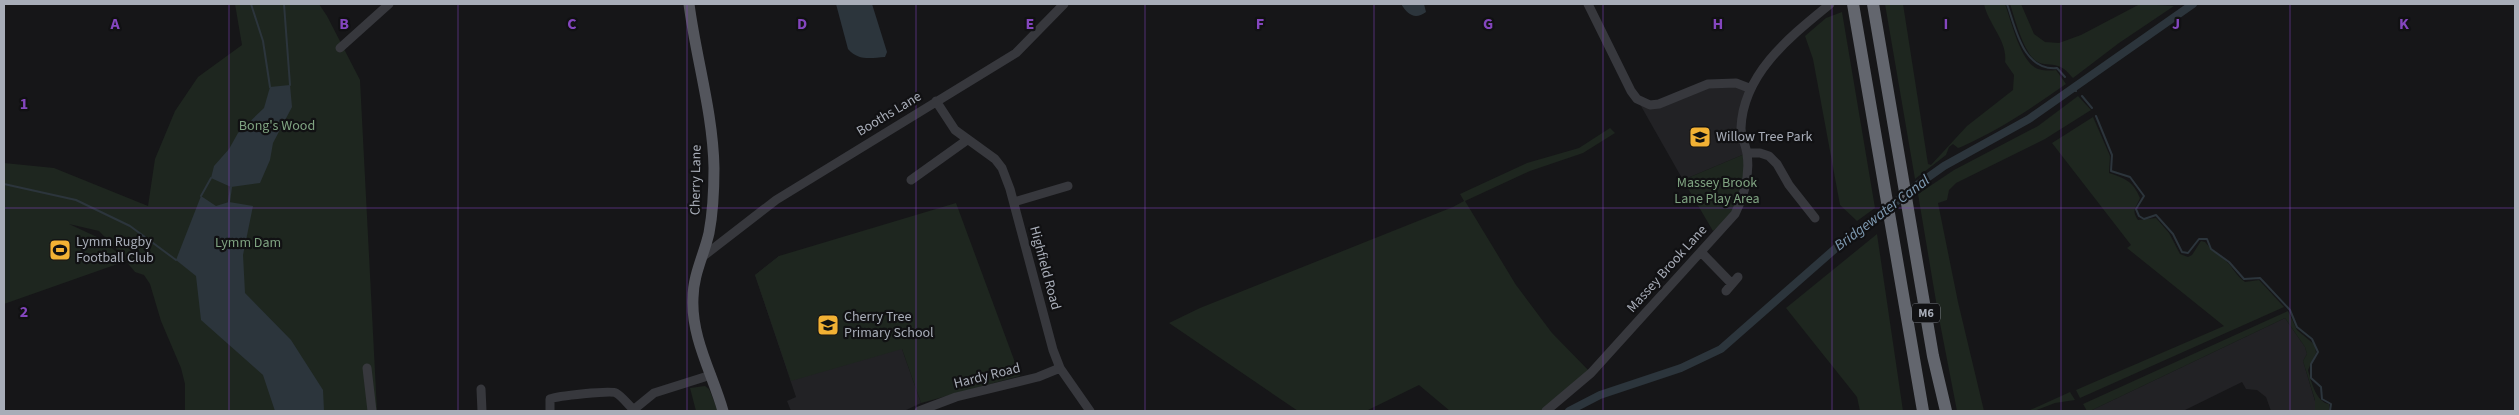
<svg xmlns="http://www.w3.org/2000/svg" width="2519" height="415" font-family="'Source Sans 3',sans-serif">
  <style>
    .built { fill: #222225 }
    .green { fill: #1e261f; fill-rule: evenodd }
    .water { fill: #2c353c }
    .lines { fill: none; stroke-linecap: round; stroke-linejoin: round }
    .stream { stroke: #2c353c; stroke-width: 2 }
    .canal { stroke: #2c353c; stroke-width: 8 }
    .minor { stroke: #37383d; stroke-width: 9 }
    .major { stroke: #53555c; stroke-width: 11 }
    .highway { stroke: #63666e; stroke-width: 12 }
    .grid { fill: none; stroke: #8446be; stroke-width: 1; stroke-opacity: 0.55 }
    .labels { text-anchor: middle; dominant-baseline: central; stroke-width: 4.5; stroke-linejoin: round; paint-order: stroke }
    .shield { fill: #111113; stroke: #7b7e86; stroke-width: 1 }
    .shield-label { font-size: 12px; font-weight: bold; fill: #a8adb8 }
    .street-label { font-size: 14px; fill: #a8adb8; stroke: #111113 }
    .park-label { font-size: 14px; fill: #7fa381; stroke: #111113 }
    .poi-label { font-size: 14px; fill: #a8adb8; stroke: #111113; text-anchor: start }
    .water-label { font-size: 15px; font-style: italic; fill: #7f9bb3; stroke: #111113 }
    .grid-label { font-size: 16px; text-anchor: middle; font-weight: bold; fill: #8446be; stroke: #111113; stroke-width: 4.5; stroke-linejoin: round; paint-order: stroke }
  </style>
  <rect width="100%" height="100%" fill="#161618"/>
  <path class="built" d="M1708,84l41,4 -8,41 6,24 -64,27 -46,-81 13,6z
    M779,256l123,93 19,54 -17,8h-113l-4,-10 9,-4 -41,-122z
    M2285,318l20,29 2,7 -4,7 12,40v10h-44l-5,-14 -9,-7 -11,-1 -4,-7 -59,29h-93z"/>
  <path class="green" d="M235,4h84l8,12 33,64 17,331h-192v-27l-4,-16 -20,-47 -11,-37 -6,-9 -9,-3 -9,-11 -122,43v-141l50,5 94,38 7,-47 20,-48 23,-34 44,-32zM69,224l30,7 27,28 -29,-22z
    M1885,4h18l25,160 3,1 36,-39 46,-36 1,-15 -9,-13c3,-21 -17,-38 -21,-58h21c6,16 14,51 28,62 6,5 15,5 23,4l10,14c-34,24 -67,46 -105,63l-3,1 -5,-4 -4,3 -3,8 -31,24z
    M2010,4h11l13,30 11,8 14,1 22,-8 59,-31 34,2 -55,37 -46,35c-4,-4 -8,-10 -15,-12 -7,-3 -15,0 -22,-5 -13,-10 -21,-42 -26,-57z
    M1842,12l33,196 -18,13 -17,-16 -27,-146 -8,-23 21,-18z
    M2078,96l13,14 -46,29 -89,44 -7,7 -2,10 -9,3 20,99 26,109h-27l-19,-98 -20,-119 36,-24 84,-44z
    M2093,117l17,39 -1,17c17,6 24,8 31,25 -4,10 -9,12 -2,22l18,-2 13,15 11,21 8,3 4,-2 9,-14 4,1c7,9 16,14 24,22 5,6 9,13 16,18l14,-2 25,27 -204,91 -4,-8 148,-64 -97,-78 4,-3 -79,-102z
    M1610,128l5,5 -32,20 -53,18 -65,30 51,84 36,48 39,40 -44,38h-97l-31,-26 -53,26h-68l-129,-88 31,-15 253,-101 11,-6 -4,-7 67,-31 52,-15z
    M1747,153v20l-12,41 -22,17 -30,-51z
    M956,203l64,173 -99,27 -19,-54 -111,32 -36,-106 24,-19z
    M1877,234l26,177h-43l-3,-14 -71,-89z
    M2288,311l9,19 18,15 1,8 -8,17c3,11 8,32 21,34v7h-14v-11l-12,-39 4,-7 -2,-7 -20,-29 -195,93h-3l-4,-7z
    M705,386l4,3 9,22h-22l-6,-23z
    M2070,392l5,8 -20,3 -21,8h-6z"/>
  <path class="water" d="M836,4h36l15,48 -2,5c-14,1 -27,4 -37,-8z
    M1401,4h23l2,8c-11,8 -18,3 -25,-8z
    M290,85l2,22 -19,36 -3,17 -10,23 -29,4 -20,-9 3,-12 15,-17 9,-16 26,-25 6,-21z
    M201,196l15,10 13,-4 24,4 -10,49 2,38 46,47 32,50 1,21h-49l-12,-36 -62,-55 -5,-44 -20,-16z"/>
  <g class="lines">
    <path class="stream" d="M251,4l12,37 7,46
      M284,4l6,81
      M2007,4c9,25 16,67 50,64l8,9
      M2074,90l2,1
      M2082,96l10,12
      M2096,116l16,39 -1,16 19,6 14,19 -8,13 3,7 5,3 12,-4 17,19 9,18 6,1 11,-14h8l4,10 18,13 15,17 16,-1 30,32 7,17 15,12 6,13 -7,12v14l10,9 1,12 9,5 -1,7
      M4,184l72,16 54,26 46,34
      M201,196l10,-18
      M229,202l2,-15"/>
    <path class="canal" d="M1569,411l31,-16 81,-27 40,-19 115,-101 84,-65 24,-17 85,-47 164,-115"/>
    <path class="minor" d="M1588,4l43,87 6,8 13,6 9,-1 49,-20 28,-1 13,5
      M340,48l49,-44
      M936,101l19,29 40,29 7,9 8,21 43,161 7,18 30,43
      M1747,153h13l9,3 8,8 12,21 26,33
      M911,180l56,-40
      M1014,202l54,-16
      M1701,252l31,32
      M701,258l75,-58 240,-147 48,-49
      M1726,291l12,-14
      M367,368l5,43
      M481,389l1,22
      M550,411v-12c7,-3 61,-9 66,-6 7,4 12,12 18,17
      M632,411l22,-18 57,-18
      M919,411l37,-14 82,-20 22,-9
      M1546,411l45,-38 144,-159c9,-18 15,-40 12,-60 -1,-9 -6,-17 -6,-26 2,-55 50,-92 89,-124"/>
    <path class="major" d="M689,4c7,54 24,109 25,164 0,22 -1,44 -5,65 -5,22 -16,42 -16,65 -2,40 20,77 30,113"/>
    <path class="highway" d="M1853,4l70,407
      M1873,4l60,352 13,55"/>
  </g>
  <path class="grid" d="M229,4v407M458,4v407M687,4v407M916,4v407M1145,4v407M1374,4v407M1603,4v407M1832,4v407M2061,4v407M2290,4v407M4,208h2511"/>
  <defs>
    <g id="school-square" transform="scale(1.125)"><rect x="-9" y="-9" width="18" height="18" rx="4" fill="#f2b134" stroke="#111113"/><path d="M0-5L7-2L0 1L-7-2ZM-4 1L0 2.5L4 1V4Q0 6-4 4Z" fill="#111"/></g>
    <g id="stadium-square" transform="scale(1.125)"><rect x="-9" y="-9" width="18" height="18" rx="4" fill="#f2b134" stroke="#111113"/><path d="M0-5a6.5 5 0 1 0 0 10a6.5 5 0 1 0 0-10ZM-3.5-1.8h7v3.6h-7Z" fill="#111"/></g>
  </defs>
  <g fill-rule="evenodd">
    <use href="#school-square" x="1700" y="137"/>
    <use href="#stadium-square" x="60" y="250"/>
    <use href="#school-square" x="828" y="325"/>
  </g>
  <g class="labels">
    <rect class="shield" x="1912" y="303.5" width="28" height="19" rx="4"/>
    <g class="shield-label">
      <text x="1926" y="313">M6</text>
    </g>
    <g class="street-label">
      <text transform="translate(889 114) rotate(-31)">Booths Lane</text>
      <text transform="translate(696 180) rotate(-89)">Cherry Lane</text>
      <text transform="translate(1045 268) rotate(75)">Highfield Road</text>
      <text transform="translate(1667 269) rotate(-48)">Massey Brook Lane</text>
      <text transform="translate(987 376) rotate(-14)">Hardy Road</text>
    </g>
    <g class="park-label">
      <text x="277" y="126">Bong's Wood</text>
      <text x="1717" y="183">Massey Brook<tspan x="1717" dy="16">Lane Play Area</tspan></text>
      <text x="248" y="243">Lymm Dam</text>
    </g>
    <g class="poi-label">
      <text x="1716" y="137">Willow Tree Park</text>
      <text x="76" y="242">Lymm Rugby<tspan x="76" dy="16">Football Club</tspan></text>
      <text x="844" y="317">Cherry Tree<tspan x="844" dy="16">Primary School</tspan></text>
    </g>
    <g class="water-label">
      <text transform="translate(1882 213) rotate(-37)">Bridgewater Canal</text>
    </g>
  </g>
  <g class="grid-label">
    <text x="115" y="29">A</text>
    <text x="344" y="29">B</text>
    <text x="572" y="29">C</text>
    <text x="802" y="29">D</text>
    <text x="1030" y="29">E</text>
    <text x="1260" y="29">F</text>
    <text x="1488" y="29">G</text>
    <text x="1718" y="29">H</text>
    <text x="1946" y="29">I</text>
    <text x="2176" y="29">J</text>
    <text x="2404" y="29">K</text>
    <text x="24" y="109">1</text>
    <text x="24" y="317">2</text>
  </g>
  <rect width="2519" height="415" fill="none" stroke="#a8adb8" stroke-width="10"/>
</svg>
